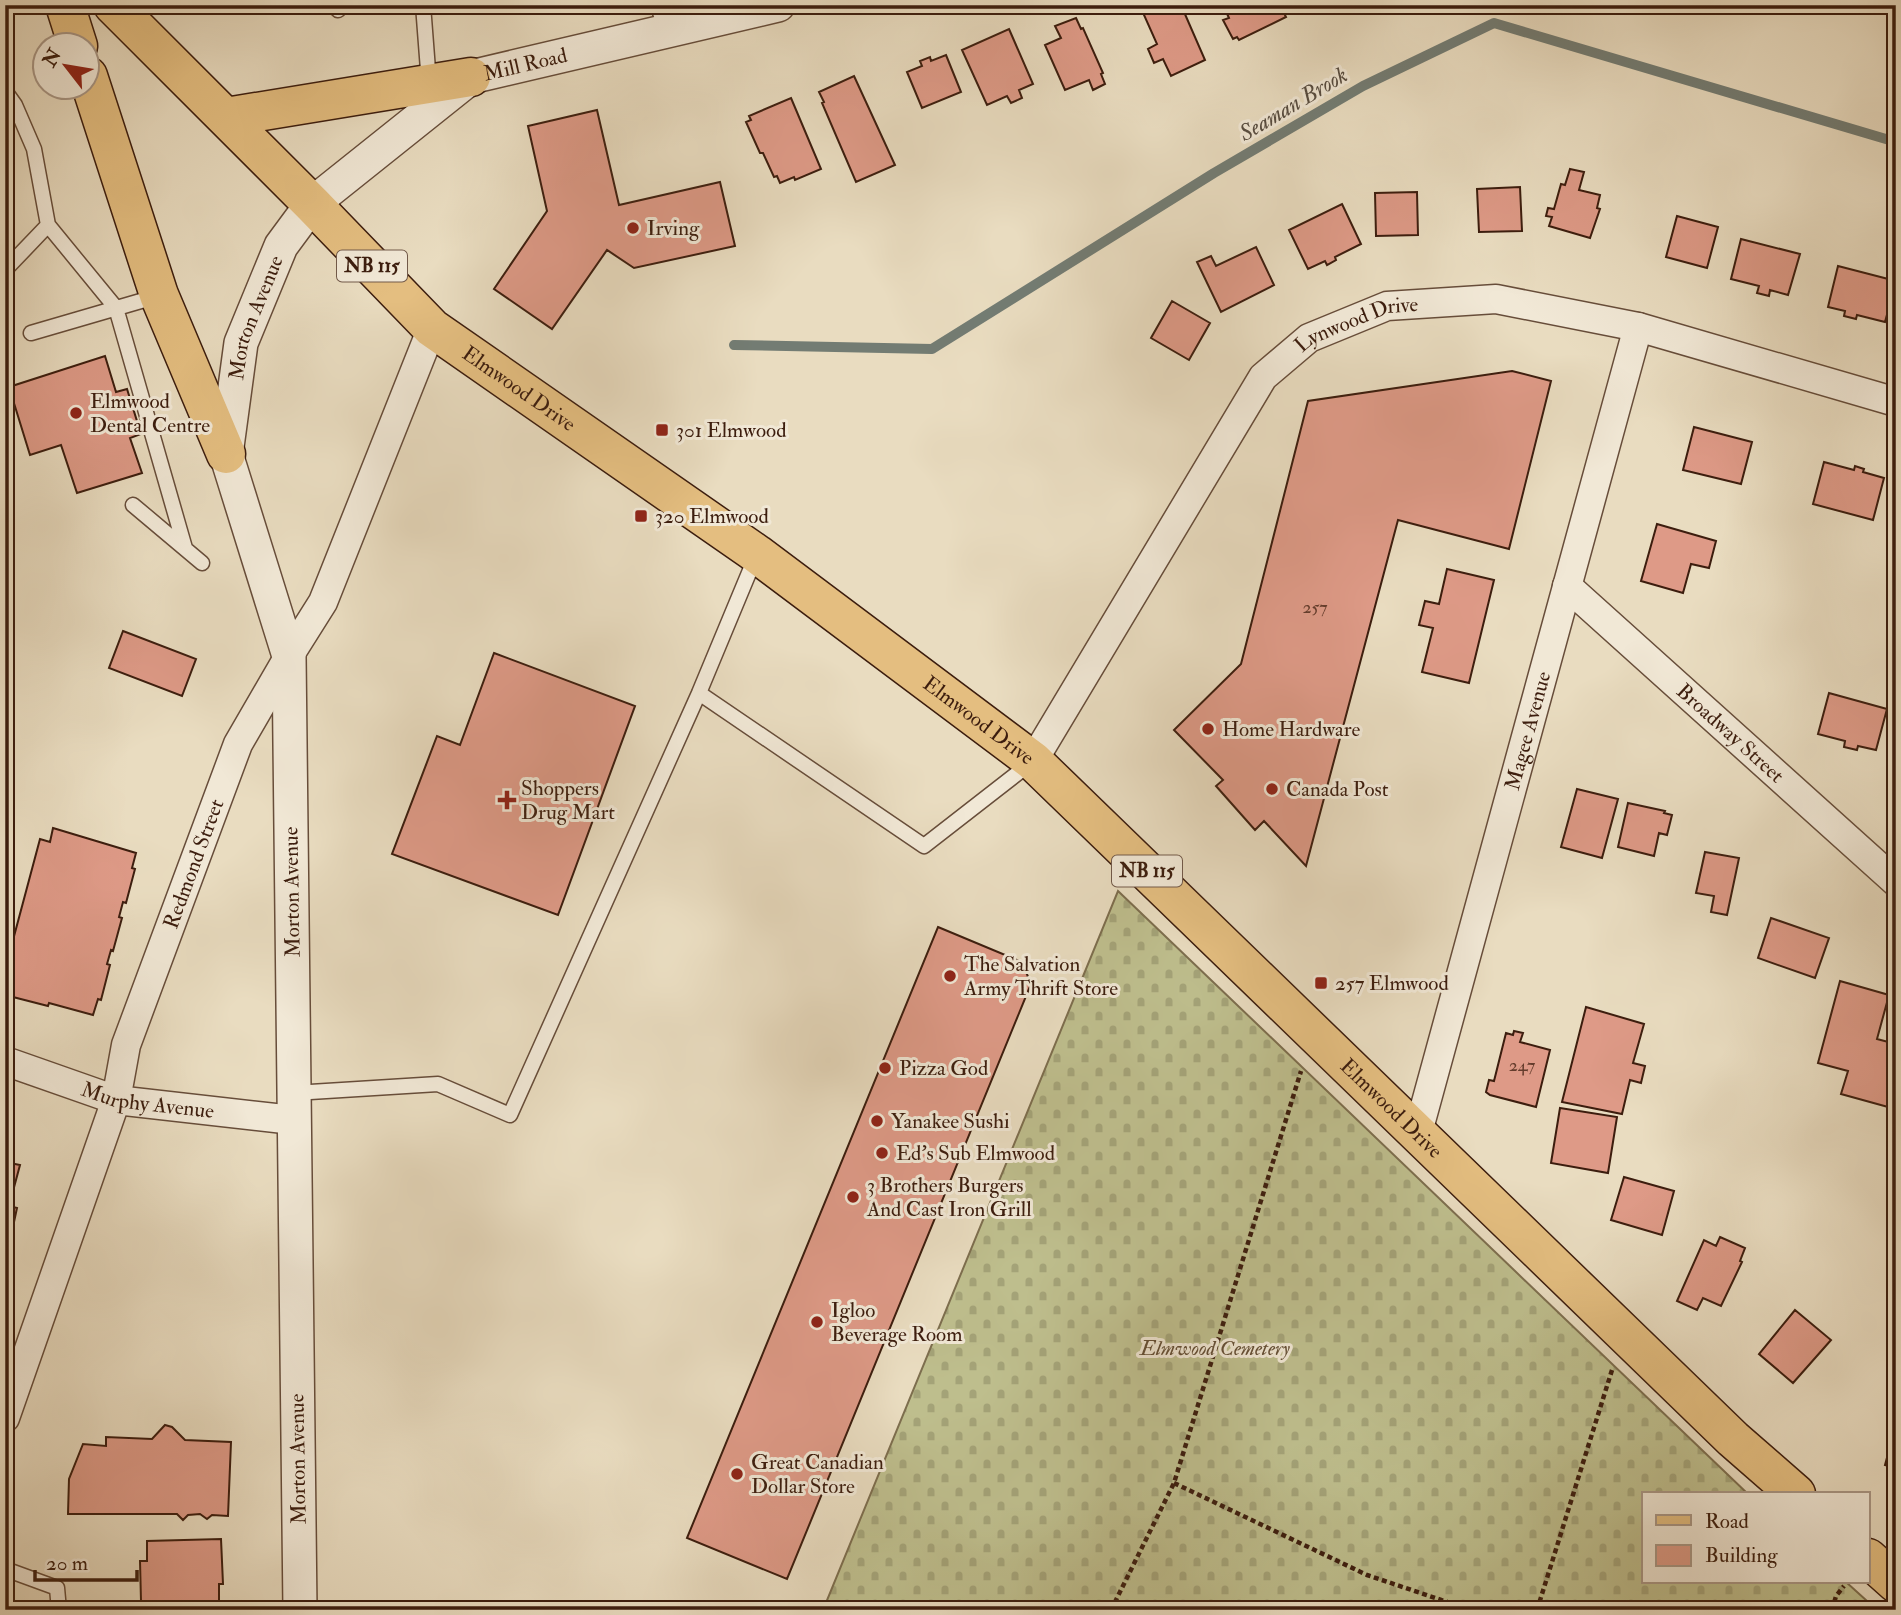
<svg xmlns="http://www.w3.org/2000/svg" width="1901" height="1615" font-family="'IM FELL Double Pica',serif">
  <style>
    .cemetery { fill: url(#cemetery-stones); stroke: #7d6e4e; stroke-width: 2 }
    .lines { fill: none; stroke-linecap: round; stroke-linejoin: round }
    .stream { stroke: #737c73; stroke-width: 10 }
    .building { fill: #de9a87; stroke: #3c1d0e; stroke-width: 2 }
    .service-casing { stroke: #674d3a; stroke-width: 17 }
    .minor-casing { stroke: #674d3a; stroke-width: 31 }
    .tertiary-casing { stroke: #674d3a; stroke-width: 36 }
    .primary-casing { stroke: #3c1d0e; stroke-width: 41 }
    .path { stroke: #3c1d0e; stroke-width: 4.5; stroke-dasharray: 5 3.5; stroke-linecap: butt }
    .service { stroke: #f1e8d6; stroke-width: 14 }
    .minor { stroke: #f1e8d6; stroke-width: 28 }
    .tertiary { stroke: #f1e8d6; stroke-width: 33 }
    .primary { stroke: #e4be80; stroke-width: 38 }
    .poi-dot { fill: #8f2418; stroke: #f1e8d6; stroke-width: 2.5 }
    .labels { text-anchor: middle; dominant-baseline: central; stroke-width: 6; stroke-linejoin: round; paint-order: stroke }
    .number-label { font-size: 18px; fill: #643c2c }
    .shield { fill: #f1e8d6; stroke: #725a4a; stroke-width: 2 }
    .shield-label { font-size: 19px; font-weight: bold; fill: #3c1d0e }
    .street-label { font-size: 21px; fill: #3c1d0e; stroke: #f1e8d6 }
    .poi-label { font-size: 21px; fill: #3c1d0e; stroke: #f1e8d6; text-anchor: start }
    .park-label { font-size: 21px; font-style: italic; fill: #634d34; stroke: #f1e8d6 }
    .water-label { font-size: 23px; font-style: italic; fill: #574c40; stroke: #f1e8d6 }
  </style>
  <defs>
    <pattern id="cemetery-stones" width="16" height="16" patternUnits="userSpaceOnUse" patternTransform="scale(1.75)"><rect width="16" height="16" fill="#bebe8d"/><path d="M2 7V4a2 2 0 0 1 4 0v3zM10 15v-3a2 2 0 0 1 4 0v3z" fill="#a4a378"/></pattern>
  </defs>
  <rect width="100%" height="100%" fill="#e9dcc0"/>
  <filter id="stains"><feTurbulence type="fractalNoise" baseFrequency=".00286" numOctaves="4"/><feColorMatrix values="0 0 0 0 .2 0 0 0 0 .09 0 0 0 0 .02 0 0 0 .5 -.17"/></filter>
  <radialGradient id="worn" r=".72"><stop offset=".6" stop-color="#630" stop-opacity="0"/><stop offset="1" stop-color="#630" stop-opacity=".3"/></radialGradient>
  <path class="cemetery" d="M1118,891l630,603h-104v88h202l31,28h-1054z"/>
  <g class="lines">
    <path class="stream" d="M734,345l198,4 282,-176 149,-87 131,-63 402,119"/>
  </g>
  <path class="building" d="M1181,5l24,55 -34,16 -8,-17 -9,4 -6,-14 9,-5 -17,-38z
    M1223,5h57l6,12 -47,23 -2,-3 -4,2 -10,-19 6,-2z
    M1076,18l5,11 2,-1 20,45 -2,1 4,10 -12,6 -4,-10 -24,10 -20,-45 16,-7 -6,-12z
    M1009,29l24,55 -14,6 3,8 -11,5 -4,-7 -20,9 -25,-55z
    M946,55l15,37 -39,16 -15,-36 15,-6 -2,-5 10,-4 1,4z
    M854,76l41,89 -39,17 -34,-79 2,-1 -5,-10z
    M791,98l30,71 -26,11 -1,-3 -14,6 -3,-7 -3,1 -11,-24h-3l-14,-31 5,-2 -2,-4z
    M597,110l22,95 101,-23 15,64 -101,22 -27,-18 -55,79 -58,-40 53,-78 -19,-85z
    M1570,169l14,3 -5,18 21,5 -3,13 3,1 -10,29 -41,-12 3,-9 -6,-1 2,-8 6,1 7,-25 4,1z
    M1520,187l2,44 -43,1 -2,-43z
    M1417,192l1,43 -42,1 -1,-43z
    M1342,204l19,40 -26,13 1,3 -9,5 -2,-4 -17,8 -19,-39z
    M1677,216l41,11 -11,41 -41,-11z
    M1741,239l59,15 -12,41 -18,-5 -1,6 -12,-3 2,-7 -28,-7z
    M1256,247l18,38 -53,27 -24,-50 14,-6 5,10z
    M1838,266l58,15 -11,41 -28,-7 -1,4 -12,-3 1,-5 -17,-4z
    M1172,301l38,22 -21,37 -38,-22z
    M105,356l11,36 11,-3 14,45 -11,4 12,35 -65,20 -16,-48 -31,10 -21,-68z
    M1512,371l39,10 -42,168 -111,-29 -92,346 -42,-45 -9,9 -39,-44 7,-6 -49,-50 67,-66 67,-263z
    M1694,427l58,15 -11,42 -58,-14z
    M1824,462l30,8 1,-4 9,3 -1,3 21,6 -11,42 -60,-16z
    M1657,524l59,17 -7,27 -18,-4 -8,29 -42,-12z
    M1447,569l47,11 -25,103 -47,-11 11,-44 -14,-3 6,-24 14,3z
    M123,631l73,28 -14,37 -73,-28z
    M494,653l141,53 -77,209 -166,-61 45,-118 23,9z
    M1829,693l58,16 -11,41 -18,-4 -1,4 -13,-3 1,-6 -27,-7z
    M1577,789l41,10 -16,59 -41,-11z
    M1628,803l37,8 -1,2 8,2 -5,20 -8,-2 -5,23 -36,-9z
    M53,828l83,25 -4,15 3,1 -9,34 -3,-1 -4,15 3,1 -9,33 -2,-1 -4,14 3,1 -9,35 -3,-1 -5,16 -44,-12 -1,3 -39,-10 4,-14 -8,-3v-9l35,-131 10,3z
    M1705,852l34,6 -12,57 -16,-3 3,-16 -18,-3z
    M1771,918l58,20 -14,40 -57,-20z
    M938,927l84,35 9,22 -244,595 -100,-41z
    M1840,981l49,14 -12,44 19,5v34l-8,29 -47,-13 7,-23 -30,-8z
    M1586,1007l58,17 -11,39 12,3 -4,17 -11,-3 -8,34 -60,-12z
    M1514,1031l9,2 -3,9 30,8 -14,57 -46,-12 -4,-3 3,-12 5,1 12,-48 7,2z
    M1560,1108l57,9 -9,56 -57,-10z
    M5,1162l15,3 -11,41 8,2 -3,14 -8,-2 -1,3z
    M1624,1177l50,14 -12,44 -51,-15z
    M1720,1237l25,11 -5,13 2,1 -21,44 -18,-8 -6,12 -20,-9 27,-61 12,6z
    M1795,1310l36,30 -38,43 -34,-29z
    M1896,1424v44l-11,-3z
    M165,1425l7,2 13,13 46,2 -3,74 -16,-1 -5,4 -7,-5 -12,1 -5,5 -6,-6h-109l1,-35 14,-35 23,2v-9l46,2z
    M221,1539l2,45h-4v26h-71l-1,-9h-6l-1,-40h7v-20z"/>
  <g class="lines">
    <g class="service-casing">
      <path id="service" d="M423,5l6,78
        M338,10l6,-5
        M5,91l10,14 19,44 14,76 68,83 69,240
        M5,270l43,-45
        M31,333l127,-37
        M133,505l69,58
        M699,693l225,153 108,-84
        M294,1093l144,-9 72,31 189,-422 57,-137
        M5,1569l52,19 2,22"/>
    </g>
    <g class="minor-casing">
      <g id="minor">
        <path d="M665,5l8,25"/>
        <path id="s1" d="M1567,586l329,296"/>
        <path id="s2" d="M1033,761l230,-384 46,-39 78,-32 109,-7 142,28 258,75"/>
        <path id="s3" d="M5,1061l111,39 177,20"/>
        <path id="s4" d="M1418,1132l220,-805"/>
        <path id="s5" d="M5,1418l111,-318 10,-55 112,-301 51,-88 34,-54 109,-274"/>
      </g>
    </g>
    <g class="tertiary-casing">
      <g id="tertiary">
        <path id="s6" d="M300,1610l-11,-954 -63,-202 15,-111 40,-97 31,-42 159,-127 307,-72"/>
      </g>
    </g>
    <g class="primary-casing">
      <g id="primary">
        <path d="M65,5l13,41"/>
        <path id="s7" d="M113,5l199,199 120,124 325,226 276,207 700,678 63,55"/>
        <path d="M88,76l71,219 67,159"/>
        <path d="M226,117l245,-40"/>
        <path d="M1868,1558l28,25"/>
      </g>
    </g>
    <path class="path" d="M1174,1483l193,92 104,35
      M1111,1610l63,-127 127,-412
      M1537,1610l75,-240
      M1832,1610l4,-14 8,-10"/>
    <use href="#service" class="service"/>
    <use href="#minor" class="minor"/>
    <use href="#tertiary" class="tertiary"/>
    <use href="#primary" class="primary"/>
  </g>
  <g class="poi-dot">
    <circle cx="633" cy="228" r="7"/>
    <circle cx="76" cy="413" r="7"/>
    <rect x="655" y="423" width="14" height="14" rx="3.5"/>
    <rect x="634" y="509" width="14" height="14" rx="3.5"/>
    <circle cx="1208" cy="729" r="7"/>
    <circle cx="1272" cy="789" r="7"/>
    <path d="M503.5 789.5h7v7h7v7h-7v7h-7v-7h-7v-7h7z"/>
    <circle cx="950" cy="976" r="7"/>
    <rect x="1314" y="976" width="14" height="14" rx="3.5"/>
    <circle cx="885" cy="1068" r="7"/>
    <circle cx="877" cy="1121" r="7"/>
    <circle cx="882" cy="1153" r="7"/>
    <circle cx="853" cy="1197" r="7"/>
    <circle cx="817" cy="1322" r="7"/>
    <circle cx="737" cy="1474" r="7"/>
  </g>
  <g class="labels">
    <g class="number-label">
      <text x="1315" y="607">257</text>
      <text x="1522" y="1065">247</text>
    </g>
    <g class="shield">
      <rect x="337" y="250.5" width="70" height="31" rx="5"/>
      <rect x="1112" y="855.5" width="70" height="31" rx="5"/>
    </g>
    <g class="shield-label">
      <text x="372" y="266">NB 115</text>
      <text x="1147" y="871">NB 115</text>
    </g>
    <g class="street-label">
      <text stroke="none"><textPath href="#s6" startOffset="1694">Mill Road</textPath></text>
      <text stroke="none"><textPath href="#s6" startOffset="1306">Morton Avenue</textPath></text>
      <text stroke="none"><textPath href="#s2" startOffset="558">Lynwood Drive</textPath></text>
      <text stroke="none"><textPath href="#s7" startOffset="560">Elmwood Drive</textPath></text>
      <text stroke="none"><textPath href="#s7" startOffset="1127">Elmwood Drive</textPath></text>
      <text stroke="none"><textPath href="#s4" startOffset="416">Magee Avenue</textPath></text>
      <text stroke="none"><textPath href="#s1" startOffset="220">Broadway Street</textPath></text>
      <text stroke="none"><textPath href="#s5" startOffset="586">Redmond Street</textPath></text>
      <text transform="translate(292 892) rotate(-91)">Morton Avenue</text>
      <text stroke="none"><textPath href="#s3" startOffset="149">Murphy Avenue</textPath></text>
      <text stroke="none"><textPath href="#s7" startOffset="1694">Elmwood Drive</textPath></text>
      <text transform="translate(298 1459) rotate(-91)">Morton Avenue</text>
    </g>
    <g class="poi-label">
      <text x="647" y="228">Irving</text>
      <text x="90" y="401">Elmwood<tspan x="90" dy="24">Dental Centre</tspan></text>
      <text x="676" y="430">301 Elmwood</text>
      <text x="655" y="516">320 Elmwood</text>
      <text x="1222" y="729">Home Hardware</text>
      <text x="521" y="788">Shoppers<tspan x="521" dy="24">Drug Mart</tspan></text>
      <text x="1286" y="789">Canada Post</text>
      <text x="964" y="964">The Salvation<tspan x="964" dy="24">Army Thrift Store</tspan></text>
      <text x="1335" y="983">257 Elmwood</text>
      <text x="899" y="1068">Pizza God</text>
      <text x="891" y="1121">Yanakee Sushi</text>
      <text x="896" y="1153">Ed's Sub Elmwood</text>
      <text x="867" y="1185">3 Brothers Burgers<tspan x="867" dy="24">And Cast Iron Grill</tspan></text>
      <text x="831" y="1310">Igloo<tspan x="831" dy="24">Beverage Room</tspan></text>
      <text x="751" y="1462">Great Canadian<tspan x="751" dy="24">Dollar Store</tspan></text>
    </g>
    <g class="park-label">
      <text x="1215" y="1348">Elmwood Cemetery</text>
    </g>
    <g class="water-label">
      <text transform="translate(1293 104) rotate(-31)">Seaman Brook</text>
    </g>
  </g>
  <rect width="1901" height="1615" fill="none" stroke="#e9dcc0" stroke-width="28"/>
  <rect x="7" y="7" width="1887" height="1601" fill="none" stroke="#3c1d0e" stroke-width="3.5"/>
  <rect x="14" y="14" width="1873" height="1587" fill="none" stroke="#3c1d0e" stroke-width="2"/>
  <rect x="1642" y="1492" width="228" height="91" fill="#f1e8d6" stroke="#a99786" stroke-width="2"/>
  <rect x="1656" y="1515" width="35" height="10" fill="#e4be80" stroke="#a99786" stroke-width="2"/>
  <text x="1705" y="1528" font-size="21" fill="#3c1d0e">Road</text>
  <rect x="1656" y="1545" width="35" height="21" fill="#de9a87" stroke="#a99786" stroke-width="2"/>
  <text x="1705" y="1562" font-size="21" fill="#3c1d0e">Building</text>
  <g transform="translate(66 66) rotate(301)"><circle r="33" fill="#f1e8d6" stroke="#a99786" stroke-width="2"/>
  <path d="M0-5L12 26L0 18L-12 26Z" fill="#8f2418"/>
  <text y="-10" font-size="19" font-weight="bold" text-anchor="middle" fill="#3c1d0e">N</text>
  </g>
  <path d="M35 1570v10h102v-10" fill="none" stroke="#3c1d0e" stroke-width="3.5"/>
  <text x="46" y="1570" font-size="21" fill="#3c1d0e" stroke="#f1e8d6" stroke-width="5" paint-order="stroke">20 m</text>
  <rect width="100%" height="100%" filter="url(#stains)"/>
  <rect width="100%" height="100%" fill="url(#worn)"/>
</svg>
